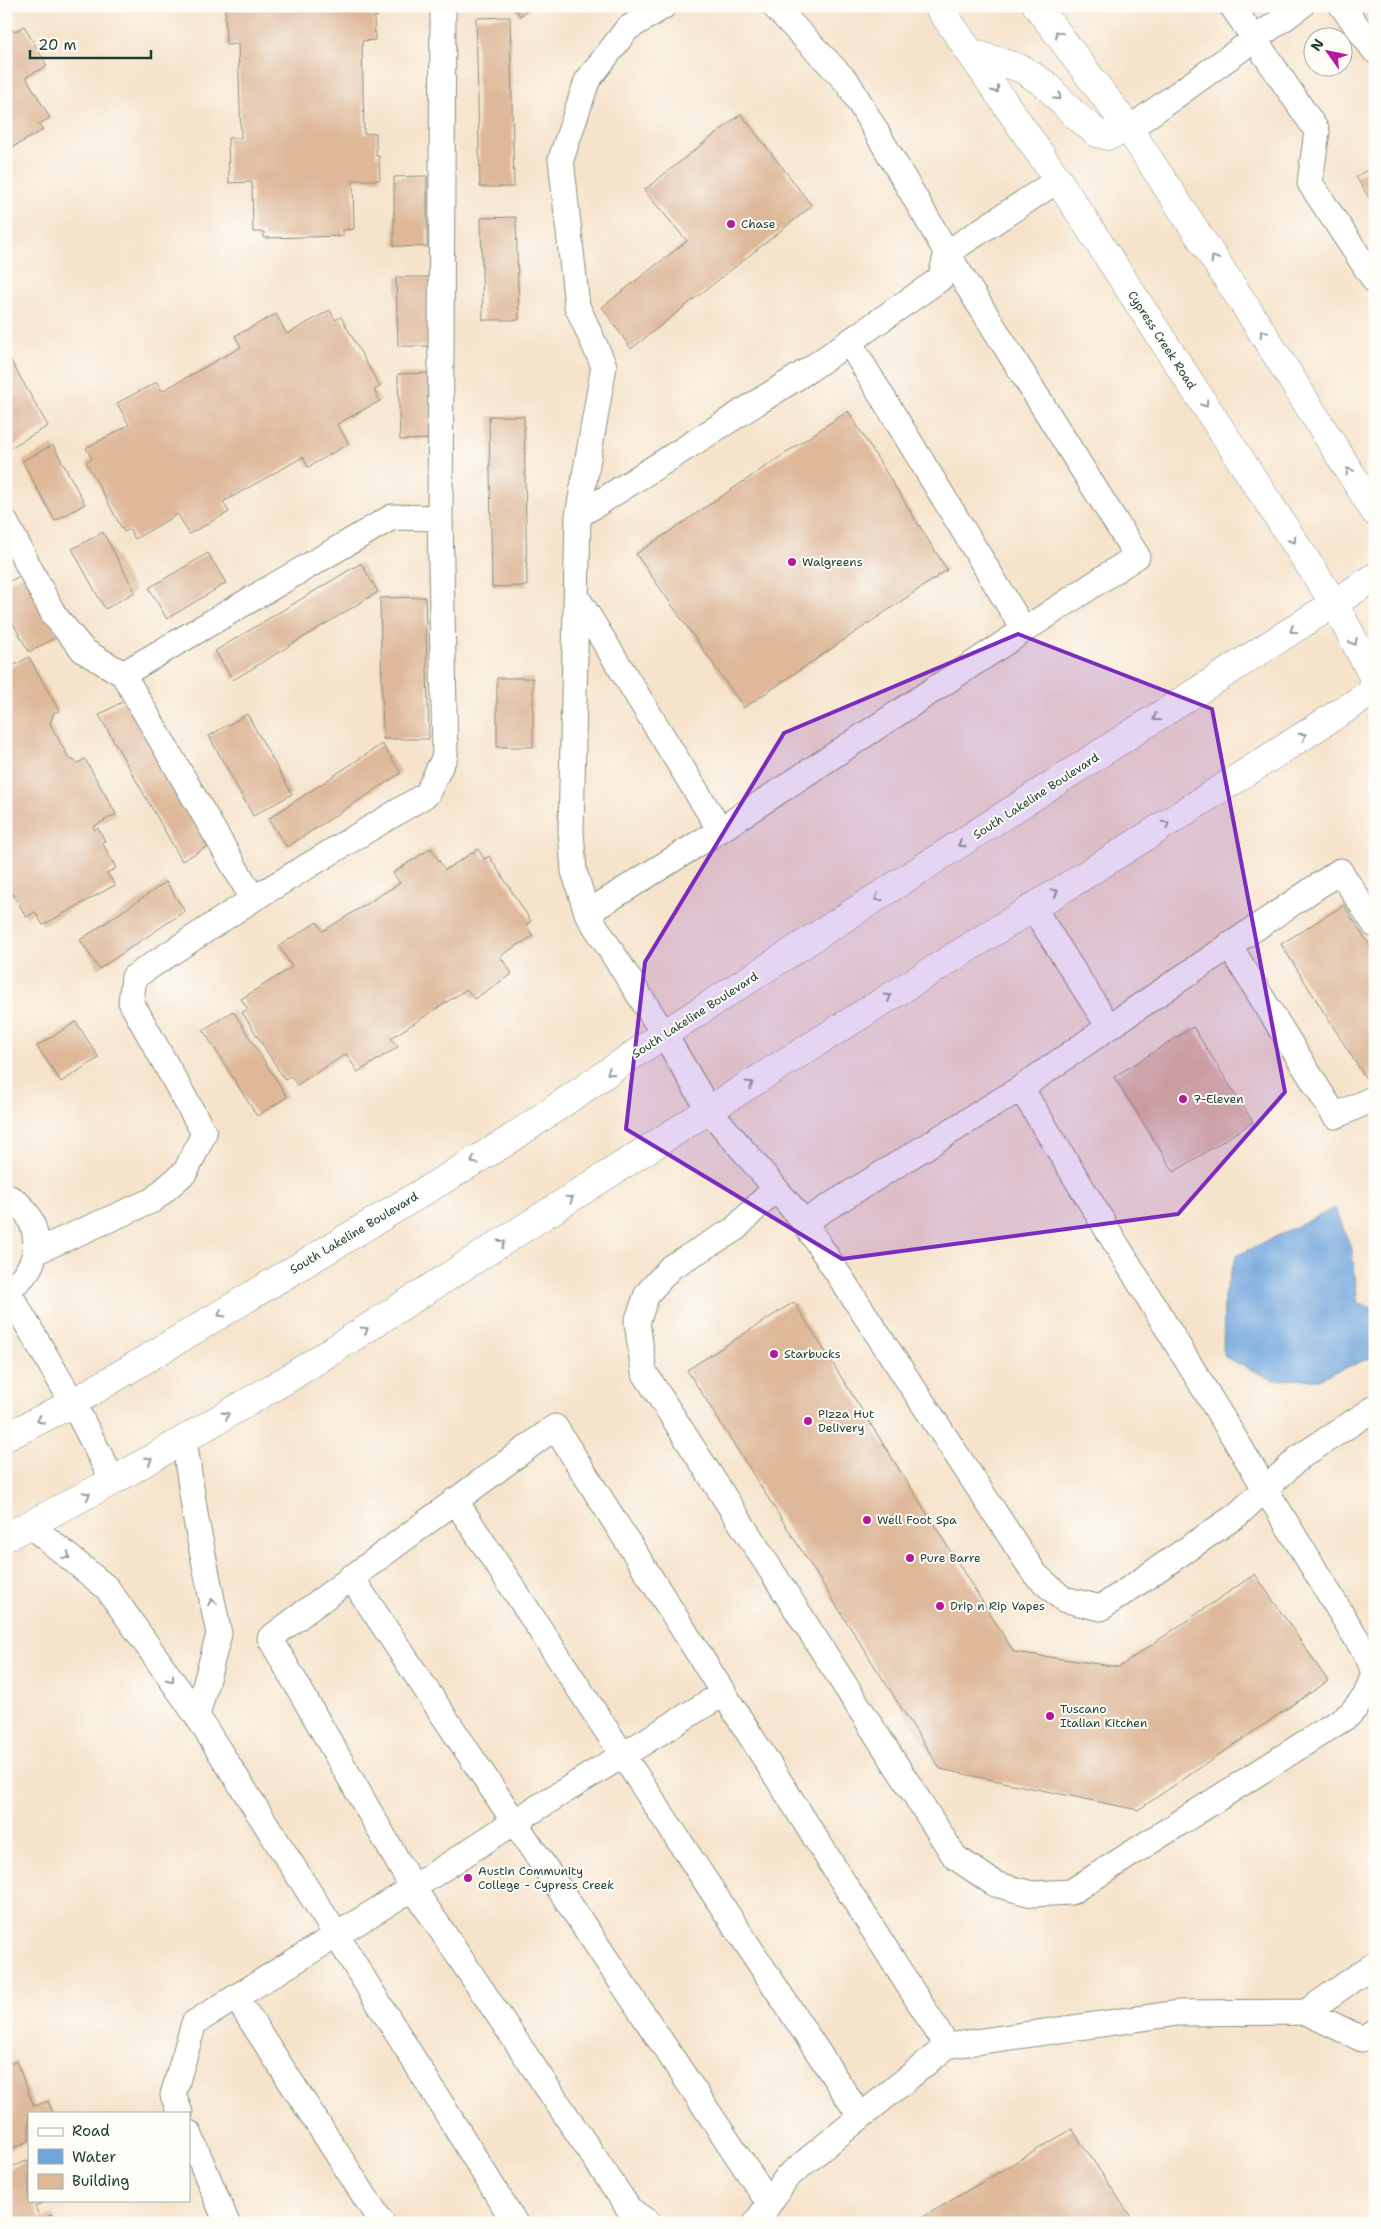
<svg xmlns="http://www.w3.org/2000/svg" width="1381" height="2229" font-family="'Shantell Sans',sans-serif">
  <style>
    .water { fill: #70a5dd; stroke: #487188 }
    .building { fill: #deb899 }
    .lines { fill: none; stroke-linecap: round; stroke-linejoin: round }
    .service-casing { stroke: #8a9080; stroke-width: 27 }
    .secondary-casing { stroke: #8a9080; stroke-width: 29 }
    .service { stroke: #fff; stroke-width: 25 }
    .secondary { stroke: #fff; stroke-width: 28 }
    .oneway { stroke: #8f9e9a }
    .marked { fill: #7b2cbf; fill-opacity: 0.2; stroke: #7b2cbf; stroke-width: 4; stroke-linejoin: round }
    .poi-dot { fill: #b5179e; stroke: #fdfcf7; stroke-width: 2 }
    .labels { text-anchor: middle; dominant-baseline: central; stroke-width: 4; stroke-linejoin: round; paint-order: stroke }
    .poi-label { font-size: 12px; fill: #1f3d34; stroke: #fdfcf7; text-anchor: start }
    .street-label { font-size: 12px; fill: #1f3d34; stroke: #fdfcf7 }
  </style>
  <rect width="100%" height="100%" fill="#fdfcf7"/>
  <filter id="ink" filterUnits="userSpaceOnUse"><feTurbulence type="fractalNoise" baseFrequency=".02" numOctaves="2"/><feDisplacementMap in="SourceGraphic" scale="10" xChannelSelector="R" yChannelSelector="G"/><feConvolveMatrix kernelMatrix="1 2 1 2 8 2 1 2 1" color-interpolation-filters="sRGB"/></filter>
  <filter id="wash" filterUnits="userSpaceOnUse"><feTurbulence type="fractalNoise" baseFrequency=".0096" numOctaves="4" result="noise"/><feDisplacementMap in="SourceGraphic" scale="20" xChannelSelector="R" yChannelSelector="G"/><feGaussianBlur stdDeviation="1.12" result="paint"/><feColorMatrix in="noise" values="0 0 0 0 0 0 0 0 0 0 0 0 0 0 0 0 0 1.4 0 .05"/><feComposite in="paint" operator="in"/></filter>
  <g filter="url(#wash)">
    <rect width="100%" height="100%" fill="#f6e3cb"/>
    <path class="water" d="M1335,1208l17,42 6,54 17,4v48l-57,23 -45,1 -50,-24 1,-61 12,-39z"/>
    <g id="blocks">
      <path class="building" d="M225,6h151l1,11h-3l1,23 -13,1 2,93 12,-1v23h3l1,24h-27l1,49 -11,1v6l-79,2v-6h-11l-1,-50 -23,1 -1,-45h13l-3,-94 -12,1z
        M513,6h20l-13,10z
        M510,17l4,170h-34l-4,-169z
        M6,19l8,13 10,-6 23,40 -21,11 24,41 -11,6 4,6 -37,21z
        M741,114l71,92 -181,143 -29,-42 85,-66 -43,-51z
        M1375,165v42l-19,-30z
        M422,176h5v71l-33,-1v-69z
        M516,217l3,103h-36l-2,-102z
        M396,277h33l1,69h-32z
        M330,310l5,10 6,-3 39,70 -6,3 6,11 -43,23 12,20 -41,23 -5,-10 -80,45 6,10 -40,22 -11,-20 -43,25 -5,-10 -6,3 -38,-70 6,-3 -6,-11 43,-23 -12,-22 40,-21 5,9 79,-44 -6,-11 41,-22 11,20z
        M6,352l42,74 -38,22 -4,-7z
        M431,373l2,66 -33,1 -2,-66z
        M848,411l99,159 -203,138 -108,-154z
        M489,416h35l3,170 -35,1z
        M53,445l32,59 -30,17 -33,-60z
        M103,532l32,60 -30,17 -33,-60z
        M208,553l18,30 -59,36 -18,-31z
        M361,563l17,29 -145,88 -18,-29z
        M24,574l34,62 -29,16 -23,-41v-28z
        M424,597h1l4,142h-46l-3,-141z
        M29,657l30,54 -5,2 -4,11 19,34 9,5 7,-4 31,55 -23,13 2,3 3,-2 7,13 -3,1 14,26 -9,5 8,12 -72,40 -8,-13 -9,5 -13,-23 -4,2 -3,-5v-232l5,8z
        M497,678h36v69h-36z
        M129,698l83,146 -30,17 -83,-146z
        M247,714l45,80 -39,22 -44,-80z
        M382,744l19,29 -114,74 -19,-28z
        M431,848l14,22 33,-21 6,10 5,-3 42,65 -5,4 7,11 -33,20 12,18 -38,25 -7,-10 -76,49 7,9 -40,25 -12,-18 -49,31 -6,-9 -6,4 -43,-68 6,-3 -7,-10 51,-32 -13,-21 38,-24 6,9 77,-48 -7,-10z
        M166,882l19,29 -86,58 -19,-29z
        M1344,905l31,49v120l-9,5 -85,-135z
        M233,1011l54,86 -30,19 -54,-86z
        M76,1022l23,36 -38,24 -24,-36z
        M1193,1027l60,95 -79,50 -60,-95z
        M794,1302l220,350 105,15 136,-93 73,107 -190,129 -198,-41 -253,-399z
        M16,2061l18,45 14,-5 5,12h-24v28l-23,10v-86z
        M1072,2129l63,94h-222z
        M29,2160v40h20l-14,6 5,13 13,-5 4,9h-51v-54z"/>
    </g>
  </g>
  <g filter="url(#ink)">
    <use href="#blocks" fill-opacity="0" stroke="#8a9080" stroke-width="1"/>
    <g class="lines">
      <g class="service-casing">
        <path id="service" d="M1232,6l85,125 -7,52 65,98
          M1342,6l33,45
          M1129,129l172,-123
          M1058,180l-111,73 -7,26 -130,90 -232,147 -7,315 3,40 13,42 77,121 45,76 95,112 231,352 28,25 38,9 136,-93 63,-58 75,-49
          M849,342l175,288
          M578,516l26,-150 -27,-60 -16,-147 26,-78 40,-52 37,-23
          M6,523l48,92 30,36 39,23 269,-157 48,1
          M578,599l142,231
          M123,674l130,225
          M587,913l133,-83 417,-274 -190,-303 -99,-170 -74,-77
          M1229,945l106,171 40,-18
          M1109,1027l231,-156 35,54
          M775,1188l-40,41 -64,38 -24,27 -10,28 7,50 311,485 40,27 37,10 39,-2 278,-177 16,-18 9,-23 -5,-15 -348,-571 88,-61 -77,-121
          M6,1196c39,17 40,76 0,92
          M804,1222l217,-134
          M37,1251l116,-51 33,-29 18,-38 -73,-131 3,-25 119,-78 174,-105 18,-38 -5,-238 3,-512
          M6,1288l67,115 40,78
          M455,1500l405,616
          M30,1525l77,63 90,128 22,-82 -23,-114 -12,-80
          M351,1577l418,626
          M197,1716l140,220 178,287
          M236,1997l146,226
          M1306,2012l56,27 13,-8
          M180,2113l-7,-18 21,-72 219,-135 -143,-250 285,-211 392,619
          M189,2133l38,90
          M649,2223l-20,-14 -216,-321 101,-66 210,-129
          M756,2223l31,-46 160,-131 231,-33 128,-1 69,-48"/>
      </g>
      <g class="secondary-casing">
        <path id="secondary" d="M938,6l120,174 276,423 41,77
          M1037,6l92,123 128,195 118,188
          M970,52l52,17 23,15 27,28 25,21 11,3 21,-7
          M6,1437l67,-34 433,-261 158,-108 711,-457
          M6,1537l107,-56 176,-103 420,-268 416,-260 250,-160"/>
      </g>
      <use href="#service" class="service"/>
      <use href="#secondary" class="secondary"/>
    </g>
    <defs><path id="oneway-chevron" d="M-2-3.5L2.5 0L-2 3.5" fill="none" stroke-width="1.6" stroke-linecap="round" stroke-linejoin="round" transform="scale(1.25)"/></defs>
    <g class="oneway">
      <use href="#oneway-chevron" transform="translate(1058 34) rotate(-127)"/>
      <use href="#oneway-chevron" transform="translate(996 90) rotate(55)"/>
      <use href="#oneway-chevron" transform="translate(1058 97) rotate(46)"/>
      <use href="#oneway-chevron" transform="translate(1214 259) rotate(-123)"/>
      <use href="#oneway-chevron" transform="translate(1263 333) rotate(-122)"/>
      <use href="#oneway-chevron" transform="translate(1205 404) rotate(57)"/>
      <use href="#oneway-chevron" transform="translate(1349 471) rotate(-122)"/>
      <use href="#oneway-chevron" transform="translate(1293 540) rotate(57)"/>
      <use href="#oneway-chevron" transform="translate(1293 630) rotate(147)"/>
      <use href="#oneway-chevron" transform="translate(1354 642) rotate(62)"/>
      <use href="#oneway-chevron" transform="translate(1156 718) rotate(147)"/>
      <use href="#oneway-chevron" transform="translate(1303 736) rotate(-33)"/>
      <use href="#oneway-chevron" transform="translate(1166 824) rotate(-33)"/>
      <use href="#oneway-chevron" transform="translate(961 844) rotate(147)"/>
      <use href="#oneway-chevron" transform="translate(1055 892) rotate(-31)"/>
      <use href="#oneway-chevron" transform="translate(878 898) rotate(147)"/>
      <use href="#oneway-chevron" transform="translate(888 997) rotate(-32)"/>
      <use href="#oneway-chevron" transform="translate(610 1072) rotate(146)"/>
      <use href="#oneway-chevron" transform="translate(750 1084) rotate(-32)"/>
      <use href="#oneway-chevron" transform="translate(474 1161) rotate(149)"/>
      <use href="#oneway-chevron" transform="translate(570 1199) rotate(-33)"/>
      <use href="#oneway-chevron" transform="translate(502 1243) rotate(-32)"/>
      <use href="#oneway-chevron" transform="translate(221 1314) rotate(149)"/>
      <use href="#oneway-chevron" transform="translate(365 1330) rotate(-32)"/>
      <use href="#oneway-chevron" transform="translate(226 1415) rotate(-31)"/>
      <use href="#oneway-chevron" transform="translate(40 1420) rotate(153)"/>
      <use href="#oneway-chevron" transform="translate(149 1460) rotate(-30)"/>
      <use href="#oneway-chevron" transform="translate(87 1495) rotate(-28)"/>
      <use href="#oneway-chevron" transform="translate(67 1556) rotate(39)"/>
      <use href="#oneway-chevron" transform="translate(212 1602) rotate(-101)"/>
      <use href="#oneway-chevron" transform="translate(171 1679) rotate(55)"/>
    </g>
  </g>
  <path class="marked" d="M1018,634l194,75 73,383 -107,122 -336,45 -216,-130 19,-167 139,-229z"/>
  <g class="poi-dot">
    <circle cx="731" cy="224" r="5"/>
    <circle cx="792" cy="562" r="5"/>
    <circle cx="1183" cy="1099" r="5"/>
    <circle cx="774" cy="1354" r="5"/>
    <circle cx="808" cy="1421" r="5"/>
    <circle cx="867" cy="1520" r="5"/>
    <circle cx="910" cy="1558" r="5"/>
    <circle cx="940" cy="1606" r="5"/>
    <circle cx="1050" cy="1716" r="5"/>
    <circle cx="468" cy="1878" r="5"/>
  </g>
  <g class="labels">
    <g class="poi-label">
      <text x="741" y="224">Chase</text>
      <text x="802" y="562">Walgreens</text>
      <text x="1193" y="1099">7-Eleven</text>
      <text x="784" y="1354">Starbucks</text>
      <text x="818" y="1414">Pizza Hut<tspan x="818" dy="14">Delivery</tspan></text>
      <text x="877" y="1520">Well Foot Spa</text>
      <text x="920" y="1558">Pure Barre</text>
      <text x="950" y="1606">Drip n Rip Vapes</text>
      <text x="1060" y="1709">Tuscano<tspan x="1060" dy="14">Italian Kitchen</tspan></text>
      <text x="478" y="1871">Austin Community<tspan x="478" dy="14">College - Cypress Creek</tspan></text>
    </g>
    <g class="street-label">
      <text transform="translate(1162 340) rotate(57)">Cypress Creek Road</text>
      <text transform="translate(1036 796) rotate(-33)">South Lakeline Boulevard</text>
      <text transform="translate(695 1015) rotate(-33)">South Lakeline Boulevard</text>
      <text transform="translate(354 1233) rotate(-31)">South Lakeline Boulevard</text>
    </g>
  </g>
  <rect width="1381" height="2229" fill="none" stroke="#fdfcf7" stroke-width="25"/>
  <rect x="28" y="2112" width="162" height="90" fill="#fdfcf7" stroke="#a4b0a9"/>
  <rect x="38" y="2128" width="25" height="8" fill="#ffffff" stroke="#a4b0a9"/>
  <text x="72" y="2136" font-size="15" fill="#1f3d34">Road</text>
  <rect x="38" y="2149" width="25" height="15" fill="#70a5dd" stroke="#a4b0a9"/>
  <text x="72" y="2162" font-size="15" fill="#1f3d34">Water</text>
  <rect x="38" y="2174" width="25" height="15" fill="#deb899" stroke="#a4b0a9"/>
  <text x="72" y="2186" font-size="15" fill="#1f3d34">Building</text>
  <g transform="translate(1328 52) rotate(303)"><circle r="24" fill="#fdfcf7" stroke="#a4b0a9"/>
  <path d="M0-4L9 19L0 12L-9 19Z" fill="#b5179e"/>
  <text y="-8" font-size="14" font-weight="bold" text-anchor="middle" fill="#1f3d34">N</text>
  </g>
  <path d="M30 50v8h121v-8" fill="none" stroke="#1f3d34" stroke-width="2.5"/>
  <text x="38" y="50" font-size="15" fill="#1f3d34" stroke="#fdfcf7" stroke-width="4" paint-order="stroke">20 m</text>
</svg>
